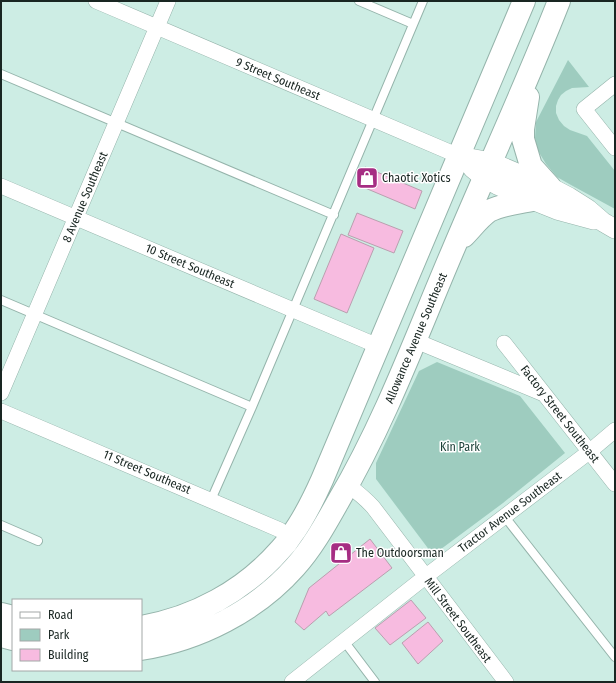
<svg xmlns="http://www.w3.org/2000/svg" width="616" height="683" font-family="'Fira Sans Condensed',sans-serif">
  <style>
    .green { fill: #9eccbf }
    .building { fill: #f7bbe0; stroke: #b9a0af }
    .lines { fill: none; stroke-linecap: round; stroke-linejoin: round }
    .service-casing { stroke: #95b4ab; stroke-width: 10 }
    .minor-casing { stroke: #95b4ab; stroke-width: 16 }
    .tertiary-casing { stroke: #95b4ab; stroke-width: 20 }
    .secondary-casing { stroke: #95b4ab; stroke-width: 24 }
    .service { stroke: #fff; stroke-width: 8 }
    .minor { stroke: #fff; stroke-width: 15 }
    .tertiary { stroke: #fff; stroke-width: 19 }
    .secondary { stroke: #fff; stroke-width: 22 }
    .labels { text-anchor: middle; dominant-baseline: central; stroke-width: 3; stroke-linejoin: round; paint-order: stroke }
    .street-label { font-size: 12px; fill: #192622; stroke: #fff }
    .poi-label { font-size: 12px; fill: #192622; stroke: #fff; text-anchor: start }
    .park-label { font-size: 12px; fill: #193e36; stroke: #fff }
  </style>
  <rect width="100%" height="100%" fill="#cdede4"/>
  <path class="green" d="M568,60l21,27 -17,1 -6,3 -5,4 -3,5 -2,6v7l3,7 5,6 6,4 17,6 28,35v38l-44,-24 -14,-8 -11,-13 -9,-15 -2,-11 1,-16z
    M437,362l83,34 45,57 -62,50 -70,52 -57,-76v-16l43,-92z"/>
  <path class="building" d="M365,167l57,24 -7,18 -57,-24z
    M357,213l46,18 -9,22 -46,-18z
    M341,234l33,14 -27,65 -33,-14z
    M370,539l22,29 -63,48 -3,-5 -22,19 -9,-8 14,-34z
    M411,600l15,18 -36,27 -15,-17z
    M428,622l15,19 -25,23 -16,-21z"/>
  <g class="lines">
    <g class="service-casing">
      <path id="service" d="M359,1l54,23
        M1,74l333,141
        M1,300l251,107
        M211,500l41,-93 171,-406
        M505,517l110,140
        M1,525l37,16
        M344,641l31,41"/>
    </g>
    <g class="minor-casing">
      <path id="minor" d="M96,1l363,155
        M615,84l-31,25 31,39
        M1,186l377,160
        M416,341l128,53
        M504,343l111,141
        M1,393l167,-392
        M1,411l279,119 11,8
        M348,485c9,7 17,13 25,22l133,175
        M292,682l133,-105 164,-125 26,-22"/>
    </g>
    <g class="tertiary-casing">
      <path id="tertiary" d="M459,156l32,6 59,25 19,10 19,12 15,13 12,7
        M472,168l12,10 13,7 35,15 25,10 37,10"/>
    </g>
    <g class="secondary-casing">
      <path id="secondary" d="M528,97l-5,32v10l8,27 19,21
        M464,236c8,-8 15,-18 25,-25 13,-7 29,-8 43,-11
        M1,614l12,3
        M141,627c53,-9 103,-36 139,-77 4,-4 8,-9 11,-14 13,-17 22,-36 31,-56l202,-479
        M1,636l12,3
        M141,649c58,-9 115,-38 154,-82 18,-20 31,-44 44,-67 47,-80 78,-166 114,-250 35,-83 73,-165 106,-249"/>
    </g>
    <use href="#service" class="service"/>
    <use href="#minor" class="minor"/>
    <use href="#tertiary" class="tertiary"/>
    <use href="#secondary" class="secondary"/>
  </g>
  <defs>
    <g id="shop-square" transform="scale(1.15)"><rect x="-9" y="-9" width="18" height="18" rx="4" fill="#a62d83" stroke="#fff"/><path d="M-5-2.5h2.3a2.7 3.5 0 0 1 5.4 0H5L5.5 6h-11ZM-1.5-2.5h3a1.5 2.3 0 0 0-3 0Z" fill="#fff"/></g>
  </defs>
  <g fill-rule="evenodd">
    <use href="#shop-square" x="367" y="178"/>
    <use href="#shop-square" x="341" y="553"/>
  </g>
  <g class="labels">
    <g class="street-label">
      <text transform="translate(278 79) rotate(23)">9 Street Southeast</text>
      <text transform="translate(85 197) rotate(-67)">8 Avenue Southeast</text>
      <text transform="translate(190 266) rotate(23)">10 Street Southeast</text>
      <text transform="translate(416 338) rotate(-67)">Allowance Avenue Southeast</text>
      <text transform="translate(560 414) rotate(52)">Factory Street Southeast</text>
      <text transform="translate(147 472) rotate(23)">11 Street Southeast</text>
      <text transform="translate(510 512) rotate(-37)">Tractor Avenue Southeast</text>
      <text transform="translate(458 620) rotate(53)">Mill Street Southeast</text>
    </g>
    <g class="poi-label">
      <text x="382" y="178">Chaotic Xotics</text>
      <text x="356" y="553">The Outdoorsman</text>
    </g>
    <g class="park-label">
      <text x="460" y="447">Kin Park</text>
    </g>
  </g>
  <rect width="616" height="683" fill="none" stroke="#192622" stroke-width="4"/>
  <rect x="12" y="599" width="130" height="72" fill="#ffffff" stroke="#a3a8a7"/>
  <rect x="20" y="612" width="20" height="6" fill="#ffffff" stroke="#a3a8a7"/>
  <text x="48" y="619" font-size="12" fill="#192622">Road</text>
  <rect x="20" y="629" width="20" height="12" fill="#9eccbf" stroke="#a3a8a7"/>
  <text x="48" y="639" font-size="12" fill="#192622">Park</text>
  <rect x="20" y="649" width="20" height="12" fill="#f7bbe0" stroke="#a3a8a7"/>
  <text x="48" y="659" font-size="12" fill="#192622">Building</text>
</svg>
